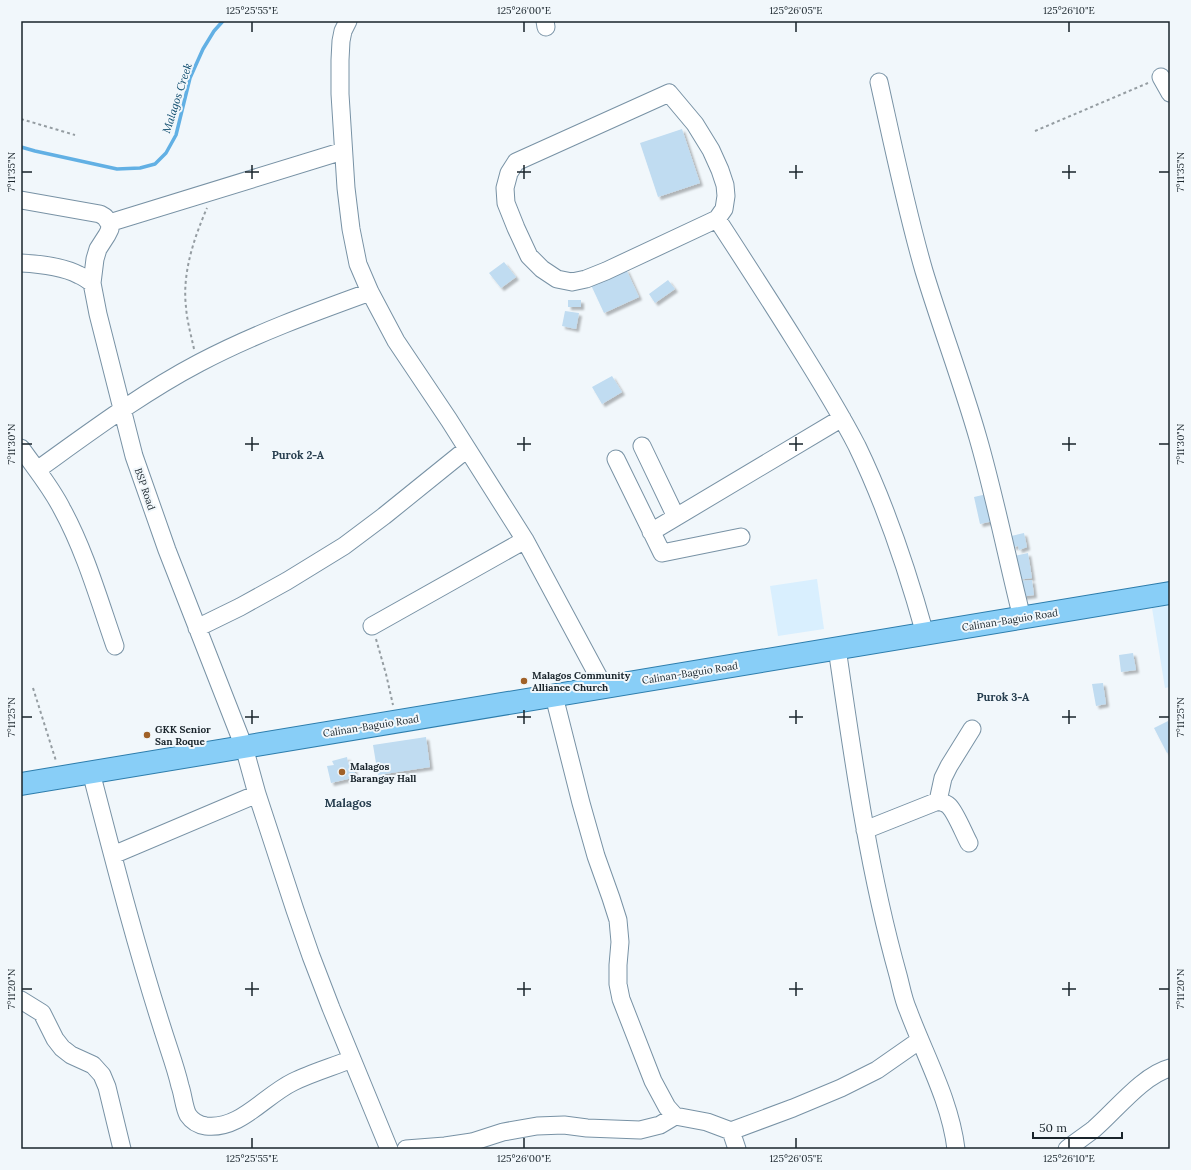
<svg xmlns="http://www.w3.org/2000/svg" width="1191" height="1170" font-family="Lora,serif">
  <style>
    .built { fill: #d9effe }
    .lines { fill: none; stroke-linecap: round; stroke-linejoin: round }
    .stream { stroke: #62b0e4; stroke-width: 3.5 }
    .building { fill: #c0dcf1; filter: url(#shadow) }
    .minor-casing { stroke: #7892a5; stroke-width: 19 }
    .major-casing { stroke: #2d7dac; stroke-width: 24 }
    .path { stroke: #959da2; stroke-width: 2; stroke-dasharray: 3 3; stroke-linecap: butt }
    .minor { stroke: #fff; stroke-width: 17 }
    .major { stroke: #88cef7; stroke-width: 22 }
    .ticks { fill: none; stroke: #19242b; stroke-width: 1.5 }
    .poi-dot { fill: #a06128; stroke: #f1f7fb; stroke-width: 1.5 }
    .labels { text-anchor: middle; dominant-baseline: central; stroke-width: 4; stroke-linejoin: round; paint-order: stroke }
    .street-label { font-size: 10px; fill: #19242b; stroke: #f1f7fb }
    .poi-label { font-size: 10px; font-weight: bold; fill: #19242b; stroke: #f1f7fb; text-anchor: start }
    .water-label { font-size: 11px; font-style: italic; fill: #0d4b6d; stroke: #f1f7fb }
    .neighbourhood-label { font-size: 11px; font-weight: bold; fill: #273e4f; stroke: #f1f7fb }
    .quarter-label { font-size: 12px; font-weight: bold; fill: #273e4f; stroke: #f1f7fb }
    .neatline { fill: none; stroke: #19242b; stroke-width: 1.5 }
    .ticks-label { font-size: 10px; text-anchor: middle; fill: #19242b }
  </style>
  <defs>
    <filter id="shadow"><feDropShadow dx="3" dy="3" stdDeviation="1" flood-color="#0004"/></filter>
  </defs>
  <rect width="100%" height="100%" fill="#f1f7fb"/>
  <path class="built" d="M817,579l7,50 -46,7 -8,-50z
    M1170,605v82l-5,1 -13,-80z"/>
  <g class="lines">
    <path class="stream" d="M21,147l14,4 82,18 23,-1 15,-4 11,-11 10,-18 14,-57 13,-29 11,-18 9,-10"/>
  </g>
  <path class="building" d="M682,129l18,54 -42,14 -18,-54z
    M504,262l12,15 -15,11 -12,-15z
    M626,269l13,28 -35,16 -13,-28z
    M668,280l7,9 -20,14 -6,-9z
    M568,300h13v7h-13z
    M565,311l14,2 -3,16 -14,-3z
    M612,376l10,16 -20,12 -10,-17z
    M987,494l6,27 -13,3 -6,-27z
    M1024,533l3,14 -8,3 -1,-4 -5,1 -2,-11z
    M1028,553l4,25 -14,2 -4,-24z
    M1032,580l2,15 -14,2 -2,-16z
    M1133,653l3,17 -15,2 -2,-17z
    M1103,683l3,21 -10,2 -4,-22z
    M1168,721l2,4v27l-3,1 -13,-25z
    M426,737l4,30 -52,8 -5,-30z
    M347,757l1,5 4,-1 4,16 -25,6 -4,-17 7,-1 -2,-4z"/>
  <g class="lines">
    <g class="minor-casing">
      <path id="minor" d="M348,21l-5,10 -2,10 -1,19v34l6,94 5,41 7,35 12,28 26,49 53,79 76,120 79,147
        M545,21l1,6
        M1161,77l9,16
        M879,82c14,63 27,127 45,189 17,56 38,111 54,167 17,59 29,120 44,180
        M669,93l26,31 16,26 9,20 5,15 1,11 -2,13 -7,10 -111,52 -20,8 -14,3 -15,-3 -15,-10 -13,-13 -13,-28 -10,-25 -1,-15 4,-15 7,-11z
        M21,200l79,14 5,3 4,6
        M717,219c26,40 52,80 77,120 22,35 44,70 63,107 29,60 50,123 68,188
        M109,223l1,6 -3,6 -9,14 -3,10 -3,24 6,31 36,142 33,94 77,197 13,47 38,116 16,46 20,52 58,141
        M109,223l234,-72
        M21,263c19,1 41,3 58,12 5,2 9,5 13,8
        M642,446l34,71
        M21,448c14,20 30,39 41,61 23,42 37,91 53,137
        M616,459l46,94 79,-16
        M37,470c53,-38 105,-77 162,-107 55,-29 113,-50 171,-71
        M651,532l191,-114
        M372,626l153,-86
        M197,628l43,-21 47,-26 57,-35 40,-30 83,-67
        M837,648c16,110 31,220 61,327 3,11 5,24 10,35 17,46 42,90 48,139
        M554,696l27,107 15,53 15,42 7,22 2,22 -2,23v19l3,15 32,82 14,26 8,9 32,6 24,9 62,-23 48,-20 36,-18 43,-30
        M91,772c24,93 48,186 78,277 4,12 8,24 11,37 3,8 4,22 8,29 4,6 11,10 18,11 34,4 58,-30 87,-44 18,-9 39,-15 59,-23
        M938,801l5,-23 6,-12 23,-37
        M865,830l73,-29c4,1 8,2 11,5 7,7 15,28 20,37
        M113,855l144,-61
        M21,1000l21,13 13,26 7,9 9,7 22,10 9,10 5,12 15,62
        M731,1131l6,18
        M406,1149l39,-3 27,-4 31,-10 34,-6 27,-1 23,3 53,2 20,-5 15,-9
        M1067,1149c9,-7 18,-13 27,-20 21,-18 49,-54 76,-61"/>
    </g>
    <g class="major-casing">
      <path id="major" d="M21,784l1149,-191"/>
    </g>
    <path class="path" d="M21,119l54,16
      M1035,131l113,-48
      M194,349c-3,-14 -7,-28 -8,-42 -4,-34 8,-69 21,-99
      M376,639l10,35 7,31
      M33,688l23,73"/>
    <use href="#minor" class="minor"/>
    <use href="#major" class="major"/>
  </g>
  <path class="ticks" d="M252,22v10M524,22v10M796,22v10M1069,22v10M252,165v14M524,165v14M796,165v14M1069,165v14M22,172h10M245,172h14M517,172h14M789,172h14M1062,172h14M1159,172h10M252,437v14M524,437v14M796,437v14M1069,437v14M22,444h10M245,444h14M517,444h14M789,444h14M1062,444h14M1159,444h10M252,710v14M524,710v14M796,710v14M1069,710v14M22,717h10M245,717h14M517,717h14M789,717h14M1062,717h14M1159,717h10M252,982v14M524,982v14M796,982v14M1069,982v14M22,989h10M245,989h14M517,989h14M789,989h14M1062,989h14M1159,989h10M252,1138v10M524,1138v10M796,1138v10M1069,1138v10"/>
  <g class="poi-dot">
    <circle cx="524" cy="681" r="4"/>
    <circle cx="147" cy="735" r="4"/>
    <circle cx="342" cy="772" r="4"/>
  </g>
  <g class="labels">
    <g class="street-label">
      <text transform="translate(145 489) rotate(71)">BSP Road</text>
      <text transform="translate(1010 620) rotate(-9)">Calinan-Baguio Road</text>
      <text transform="translate(690 673) rotate(-9)">Calinan-Baguio Road</text>
      <text transform="translate(371 726) rotate(-9)">Calinan-Baguio Road</text>
    </g>
    <g class="poi-label">
      <text x="532" y="675">Malagos Community<tspan x="532" dy="12">Alliance Church</tspan></text>
      <text x="155" y="729">GKK Senior<tspan x="155" dy="12">San Roque</tspan></text>
      <text x="350" y="766">Malagos<tspan x="350" dy="12">Barangay Hall</tspan></text>
    </g>
    <g class="water-label">
      <text transform="translate(177 98) rotate(-72)">Malagos Creek</text>
    </g>
    <g class="neighbourhood-label">
      <text x="298" y="455">Purok 2-A</text>
      <text x="1003" y="697">Purok 3-A</text>
    </g>
    <g class="quarter-label">
      <text x="348" y="802">Malagos</text>
    </g>
  </g>
  <rect width="1191" height="1170" fill="none" stroke="#f1f7fb" stroke-width="44"/>
  <path d="M1033 1132v6h89v-6" fill="none" stroke="#19242b" stroke-width="2"/>
  <text x="1039" y="1132" font-size="12" fill="#19242b" stroke="#f1f7fb" stroke-width="3" paint-order="stroke">50 m</text>
  <rect x="22" y="22" width="1147" height="1126" class="neatline"/>
  <g class="ticks-label">
    <text x="252" y="14">125°25'55"E</text>
    <text x="524" y="14">125°26'00"E</text>
    <text x="796" y="14">125°26'05"E</text>
    <text x="1069" y="14">125°26'10"E</text>
    <text transform="translate(11 172) rotate(-90)" y="4">7°11'35"N</text>
    <text transform="translate(1180 172) rotate(-90)" y="4">7°11'35"N</text>
    <text transform="translate(11 444) rotate(-90)" y="4">7°11'30"N</text>
    <text transform="translate(1180 444) rotate(-90)" y="4">7°11'30"N</text>
    <text transform="translate(11 717) rotate(-90)" y="4">7°11'25"N</text>
    <text transform="translate(1180 717) rotate(-90)" y="4">7°11'25"N</text>
    <text transform="translate(11 989) rotate(-90)" y="4">7°11'20"N</text>
    <text transform="translate(1180 989) rotate(-90)" y="4">7°11'20"N</text>
    <text x="252" y="1162">125°25'55"E</text>
    <text x="524" y="1162">125°26'00"E</text>
    <text x="796" y="1162">125°26'05"E</text>
    <text x="1069" y="1162">125°26'10"E</text>
  </g>
</svg>
